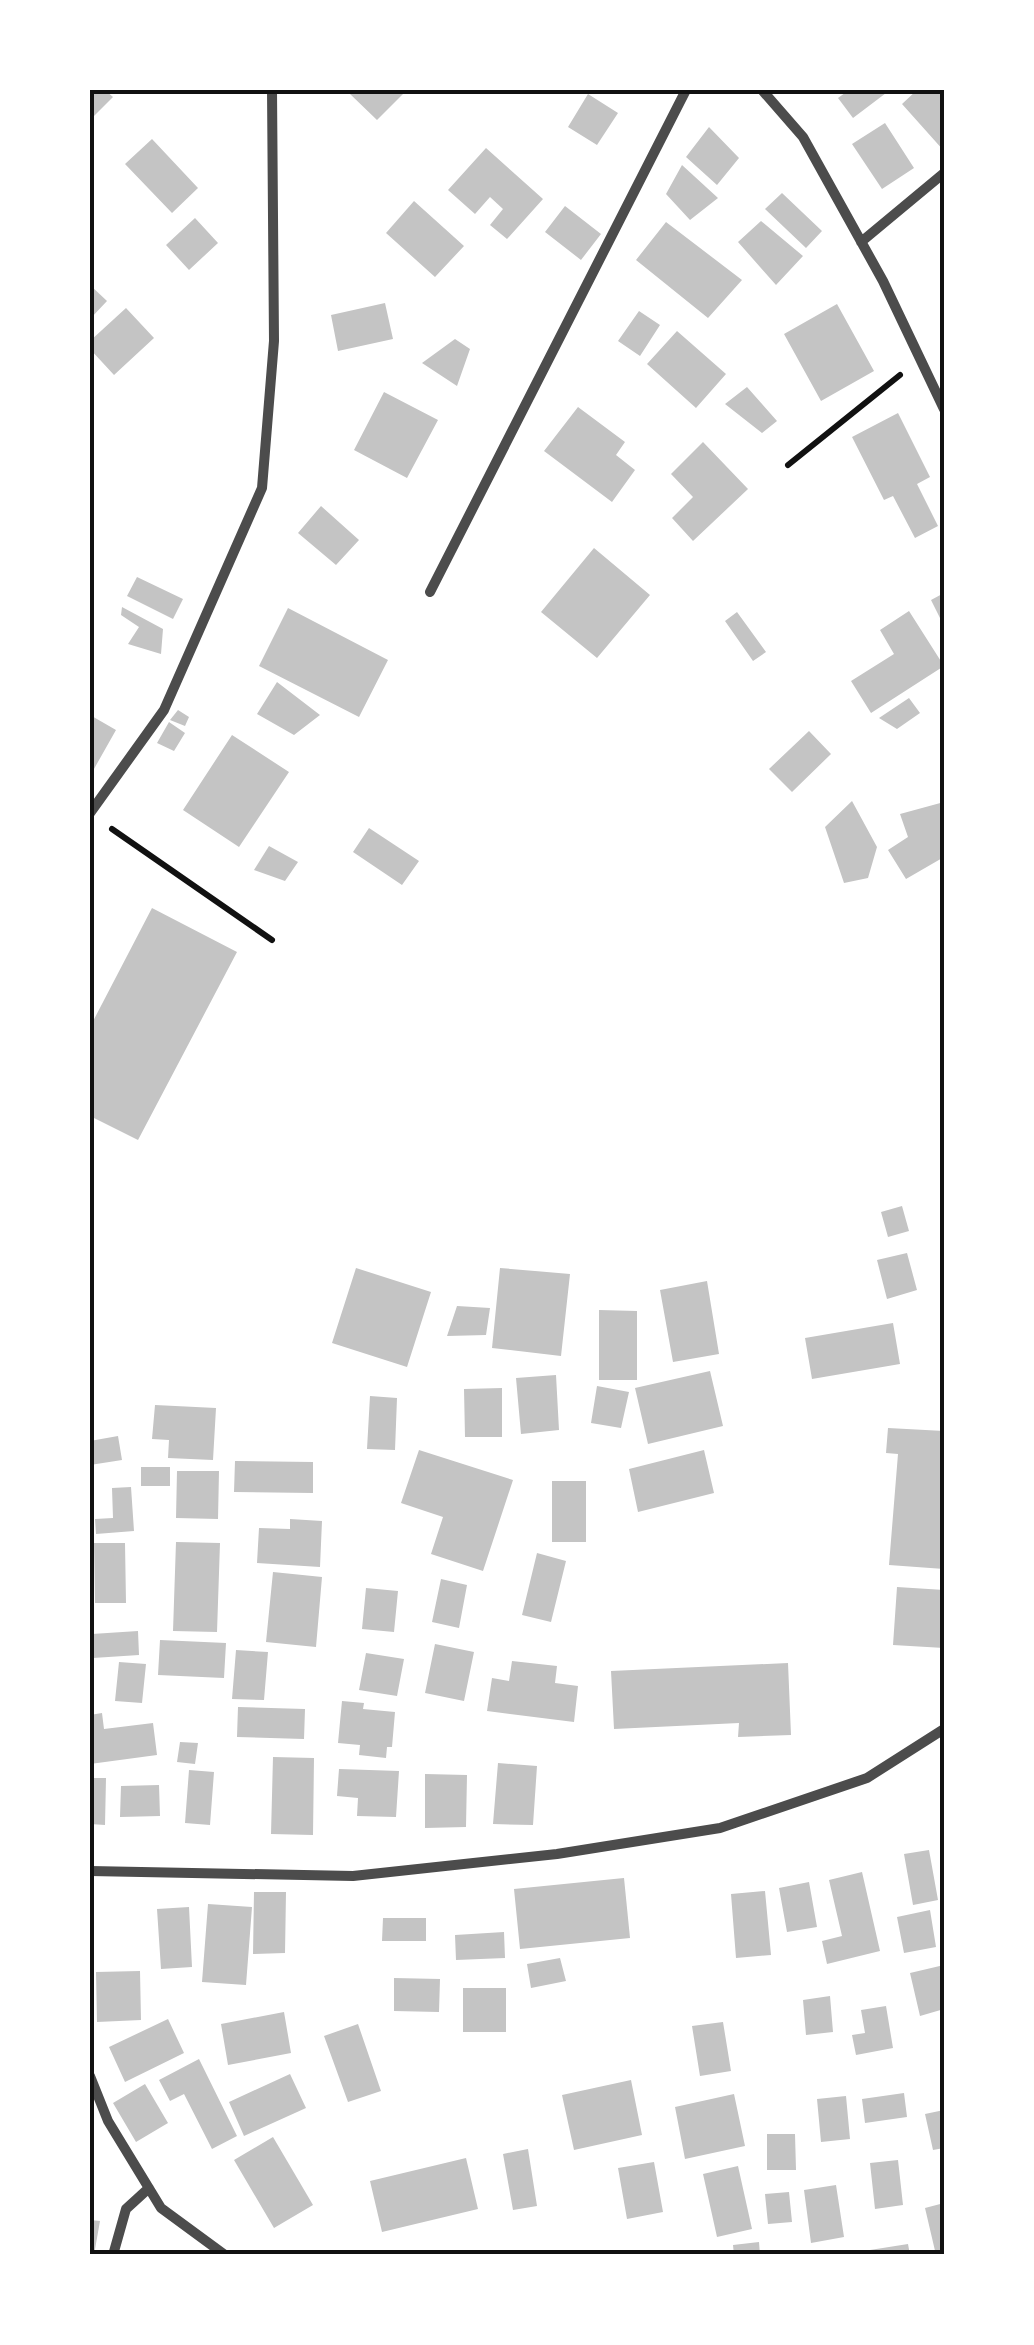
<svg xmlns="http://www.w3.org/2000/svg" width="1034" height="2345" font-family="Signika,sans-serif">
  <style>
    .building { fill: #c4c4c4 }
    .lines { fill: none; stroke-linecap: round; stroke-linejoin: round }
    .path { stroke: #111; stroke-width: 6 }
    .minor { stroke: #4c4c4c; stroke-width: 10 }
    .neatline { fill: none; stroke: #111; stroke-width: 4 }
  </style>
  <rect width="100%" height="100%" fill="#fff"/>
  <path class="building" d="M90,90h15l8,7 -23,23z
    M354,90h53l-30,30 -27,-26z
    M849,90h41l-37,28 -15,-20z
    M917,90h27v61l-42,-47z
    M588,94l30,19 -21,32 -29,-18z
    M885,123l29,45 -32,21 -30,-45z
    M709,127l30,31 -22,27 -31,-28z
    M152,139l46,49 -26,25 -47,-49z
    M486,148l57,51 -36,40 -17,-14 13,-16 -13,-12 -15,17 -27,-24z
    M682,165l36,33 -28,22 -24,-26z
    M782,193l40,38 -16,17 -41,-39z
    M414,201l50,45 -29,31 -49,-44z
    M565,206l36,28 -20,26 -36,-28z
    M195,218l23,25 -29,27 -23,-25z
    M761,221l42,35 -27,29 -38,-43z
    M666,222l76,58 -34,38 -72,-58z
    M90,285l17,16 -17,18z
    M385,303l8,36 -55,12 -7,-36z
    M837,304l37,67 -53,30 -37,-67z
    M126,308l28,30 -40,37 -24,-26v-8z
    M639,311l21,14 -20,31 -22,-15z
    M677,331l49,43 -30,34 -49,-44z
    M455,339l15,10 -13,37 -35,-23z
    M747,387l30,34 -15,12 -37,-29z
    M384,392l54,28 -31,58 -53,-28z
    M578,407l47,35 -9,13 19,15 -23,32 -68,-51z
    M898,413l32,64 -13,7 21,42 -23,12 -22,-42 -9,4 -32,-63z
    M703,442l45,47 -55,52 -21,-23 21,-21 -22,-23z
    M321,506l38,34 -23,25 -38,-32z
    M594,548l56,47 -53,63 -56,-46z
    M137,577l46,22 -10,20 -46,-23z
    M944,593v33l-13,-26z
    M122,607l41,22 -2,25 -33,-10 11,-17 -18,-12z
    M288,608l100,52 -29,57 -100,-51z
    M909,611l35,55 -73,47 -20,-32 43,-27 -14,-24z
    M737,612l29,40 -13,9 -28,-40z
    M277,682l43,33 -26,20 -37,-21z
    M909,698l11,15 -23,16 -18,-11z
    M178,710l11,7 -4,9 -15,-6z
    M90,715l26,15 -26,46z
    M169,722l16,11 -11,18 -17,-8z
    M809,731l22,23 -39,38 -23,-23z
    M232,735l57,37 -50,75 -56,-37z
    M852,801l25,46 -9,31 -24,5 -19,-56z
    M944,802v55l-38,22 -18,-29 20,-13 -8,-23z
    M369,828l50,33 -17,24 -49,-33z
    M269,846l29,16 -13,19 -31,-11z
    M152,908l85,44 -99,188 -48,-24v-89z
    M902,1206l7,25 -21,6 -7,-25z
    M907,1253l10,37 -30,9 -10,-39z
    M356,1268l75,24 -24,75 -75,-24z
    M500,1268l70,6 -9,82 -69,-8z
    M707,1281l12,73 -46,8 -13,-72z
    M457,1306l33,2 -4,27 -39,1z
    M599,1310l38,1v69h-38z
    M893,1323l7,41 -88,15 -7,-41z
    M710,1371l13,55 -75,18 -13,-56z
    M556,1375l3,55 -38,4 -5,-56z
    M597,1386l32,6 -8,36 -30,-5z
    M502,1388v49h-37l-1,-48z
    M370,1396l27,2 -2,52 -28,-1z
    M155,1405l61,3 -3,52 -45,-2 1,-18 -17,-1z
    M888,1428l56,3v138l-55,-4 9,-111 -12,-1z
    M118,1436l4,24 -32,5v-24z
    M419,1450l94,30 -30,91 -52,-17 12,-37 -42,-14z
    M704,1450l10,43 -76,19 -9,-43z
    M235,1461l78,1v31l-79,-1z
    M141,1467h29v19h-29z
    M177,1471h42l-1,48 -42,-1z
    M552,1481h34v61h-34z
    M131,1487l3,44 -38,3 -1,-15 18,-1 -1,-30z
    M290,1519l32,2 -2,46 -63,-4 2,-35 31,1z
    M176,1542l44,1 -3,89 -44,-1z
    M94,1543h31l1,60h-31z
    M537,1553l29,8 -15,61 -29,-7z
    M273,1572l49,5 -6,70 -50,-5z
    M441,1579l26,6 -8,43 -27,-6z
    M897,1587l47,3v58l-51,-3z
    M366,1588l32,3 -4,41 -32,-3z
    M138,1631l1,24 -46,3 -1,-24z
    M160,1640l66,3 -2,35 -66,-3z
    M435,1644l39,8 -10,49 -39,-8z
    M236,1650l32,2 -4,48 -32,-1z
    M366,1653l38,6 -7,37 -38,-6z
    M512,1661l45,5 -2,17 23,3 -4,36 -87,-11 5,-33 17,3z
    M119,1662l27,2 -4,39 -27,-2z
    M788,1663l3,72 -53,2 1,-14 -125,6 -3,-58z
    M342,1701l22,2 -1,6 32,3 -3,35h-5l-1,11 -27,-3 1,-10 -22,-2z
    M238,1707l67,2 -1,30 -67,-2z
    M102,1713l2,16 49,-6 4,32 -67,9v-49z
    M180,1742l18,1 -3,21 -18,-2z
    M273,1757l41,1 -1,77 -42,-1z
    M498,1763l39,3 -4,59 -40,-1z
    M339,1769l60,2 -3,46 -39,-1 1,-18 -21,-2z
    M189,1770l25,2 -4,53 -25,-2z
    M425,1774l42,1 -1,52 -41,1z
    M90,1778h16l-1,47 -15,-1z
    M159,1785l1,31 -40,1 1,-31z
    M929,1850l9,50 -25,5 -9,-51z
    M862,1872l18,79 -53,13 -5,-23 20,-5 -13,-56z
    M624,1878l6,60 -110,11 -6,-60z
    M809,1882l8,45 -30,5 -8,-44z
    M765,1891l6,64 -35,3 -5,-64z
    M254,1892h32l-1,61 -32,1z
    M208,1904l44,3 -6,78 -44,-3z
    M189,1907l3,60 -31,2 -4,-60z
    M930,1910l6,37 -32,6 -7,-36z
    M383,1918h43v23h-44z
    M504,1932l1,26 -49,2 -1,-25z
    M560,1958l6,23 -35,7 -4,-24z
    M944,1965v44l-24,7 -10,-43z
    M140,1971l1,49 -44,2 -1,-50z
    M394,1978l46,1 -1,33 -45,-1z
    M463,1988h43v44h-43z
    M830,1996l3,36 -27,3 -3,-35z
    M886,2006l7,42 -37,7 -4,-20 13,-2 -4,-23z
    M284,2012l7,41 -63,12 -7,-41z
    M168,2019l16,34 -59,29 -16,-35z
    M723,2022l8,49 -31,5 -8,-50z
    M358,2024l23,67 -33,11 -24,-66z
    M199,2059l38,77 -25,13 -28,-55 -14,7 -11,-21z
    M290,2074l16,34 -62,28 -15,-34z
    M631,2080l11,55 -68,15 -12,-55z
    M145,2084l23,39 -32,19 -23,-39z
    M904,2093l3,24 -42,6 -3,-24z
    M734,2094l11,52 -60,13 -10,-52z
    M846,2096l4,43 -29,3 -4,-43z
    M944,2110v38l-11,2 -8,-36z
    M767,2134h28l1,36h-29z
    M273,2137l40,68 -39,23 -40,-68z
    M528,2149l9,57 -24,4 -10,-56z
    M466,2158l12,51 -96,23 -12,-51z
    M898,2160l5,45 -28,4 -5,-46z
    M654,2162l9,50 -36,7 -9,-51z
    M738,2166l14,63 -35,8 -14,-63z
    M836,2185l8,52 -33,6 -7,-53z
    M789,2192l3,30 -24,2 -3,-30z
    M944,2203v52h-8l-11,-47z
    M90,2220l10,1 -6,34h-4z
    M759,2242l1,13h-26l-1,-10z
    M908,2244l2,11h-59v-2z"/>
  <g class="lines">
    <path class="path" d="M788,465l112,-90
      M112,829l160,111"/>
    <path class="minor" d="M762,90l41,47 80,144 61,128
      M861,242l83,-69
      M430,592l256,-502
      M90,813l74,-103 98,-222 12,-147 -2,-251
      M90,1871l263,5 204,-22 163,-26 147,-50 77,-49
      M90,2076l18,45 53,87 64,47
      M113,2255l13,-46 23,-21"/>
  </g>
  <rect width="1034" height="2345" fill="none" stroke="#ffffff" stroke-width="185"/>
  <rect x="92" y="92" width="850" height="2160" class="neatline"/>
</svg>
